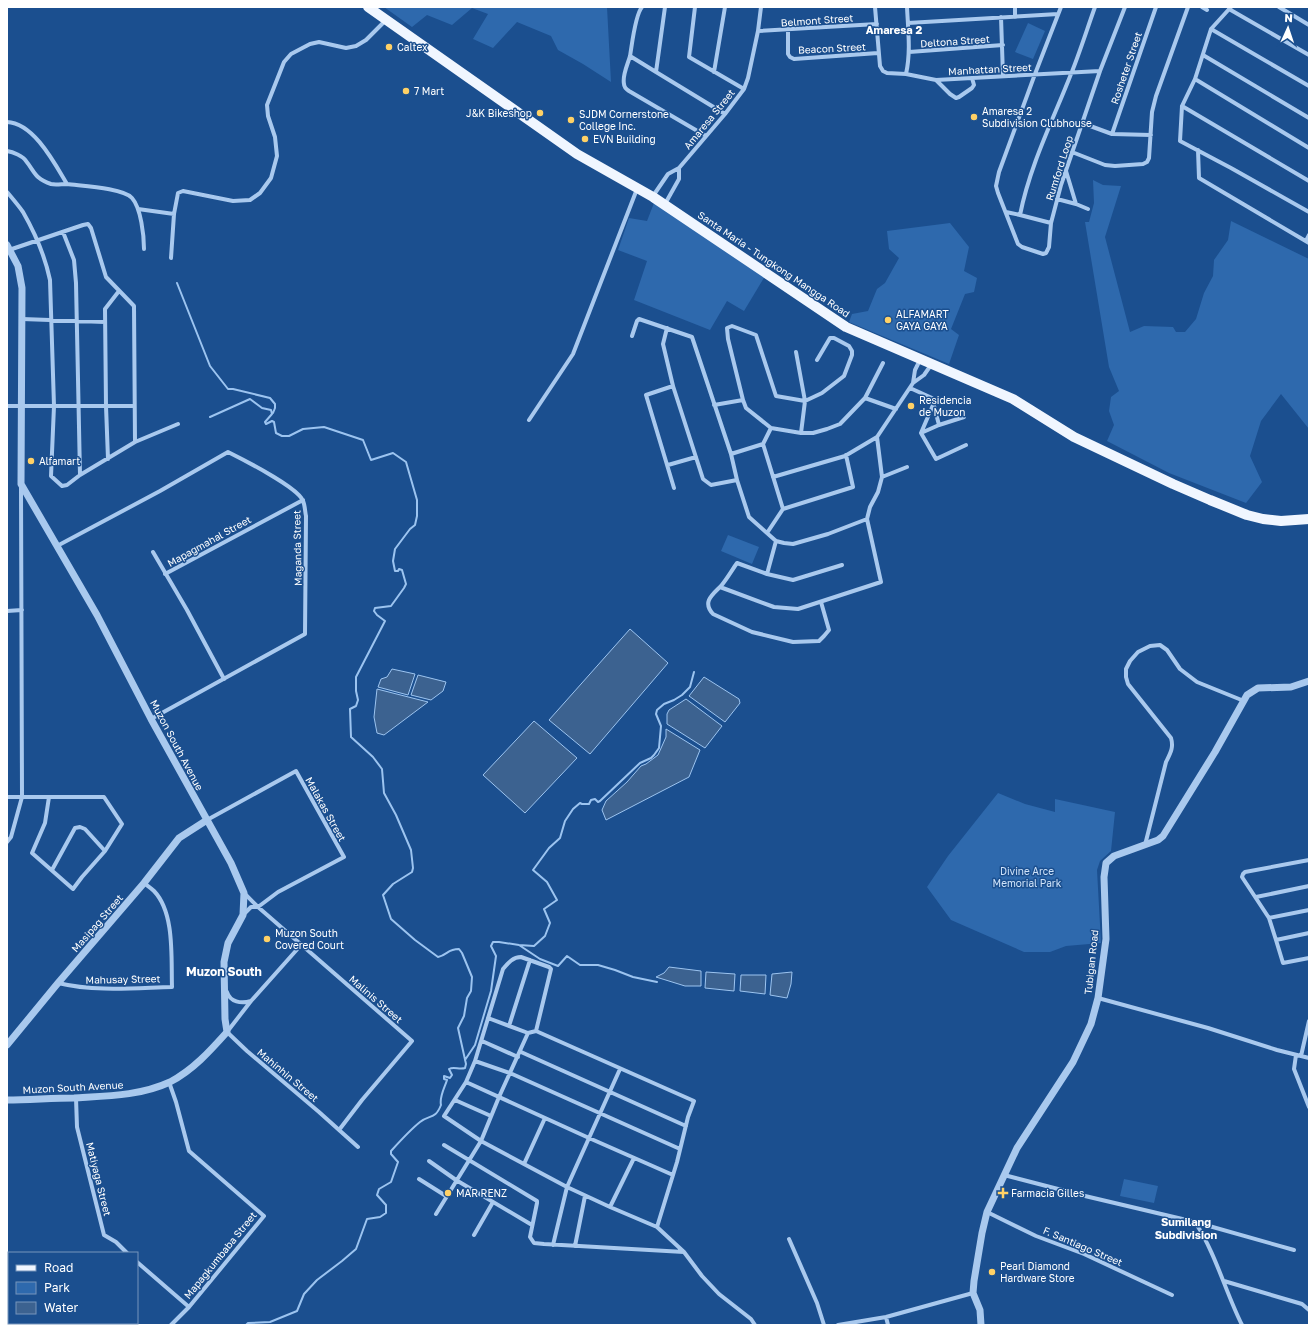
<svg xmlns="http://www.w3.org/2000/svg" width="1316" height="1332" font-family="'Golos Text',sans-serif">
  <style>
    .green { fill: #2e69ad }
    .water { fill: #3c6290; stroke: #9cc4f0 }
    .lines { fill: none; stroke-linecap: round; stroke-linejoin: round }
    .stream { stroke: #9cc4f0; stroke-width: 2 }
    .minor { stroke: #a9c9ee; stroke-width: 4 }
    .tertiary { stroke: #a9c9ee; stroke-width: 7 }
    .primary { stroke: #f0f6ff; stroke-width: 10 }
    .poi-dot { fill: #ffd166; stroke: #1b4f8f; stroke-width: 1.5 }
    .labels { text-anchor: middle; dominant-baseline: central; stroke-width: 3; stroke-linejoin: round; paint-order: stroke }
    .street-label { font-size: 10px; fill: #fff; stroke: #1b4f8f }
    .poi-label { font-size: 10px; fill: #fff; stroke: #1b4f8f; text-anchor: start }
    .park-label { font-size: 10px; fill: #cfe3fa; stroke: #1b4f8f }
    .neighbourhood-label { font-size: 11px; font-weight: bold; fill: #fff; stroke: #1b4f8f }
    .quarter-label { font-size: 12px; font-weight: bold; fill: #fff; stroke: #1b4f8f }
  </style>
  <rect width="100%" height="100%" fill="#1b4f8f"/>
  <path class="green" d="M384,7h223l4,75 -28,-18 -25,-14 -7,-14 -34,-14 -24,26 -20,-9 15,-25 -16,-6 -20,17 -25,-10 -15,12z
    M1028,23l17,8 -12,28 -18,-7z
    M1093,180l10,5 18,1 -16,51 25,95 14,-6 29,1 3,5h9l11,-13 8,-26 9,-17 1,-16 14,-20 3,-19 78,38v170l-28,-35 -20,27 -11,35 12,26 -16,21 -77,-30 -62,-32 7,-16 -5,-14 2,-14 8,-6 -10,-24 -24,-145h4l5,-19z
    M654,203l111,73 -21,35 -17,-10 -17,29 -76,-30 13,-39 -29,-11 11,-32 18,3z
    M950,223l19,24 -5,24 13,7 -3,14 -9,2 -14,35 8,6 -10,29 -100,-42 3,-8 16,-3 9,-22 8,-6 14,-25 -10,-9 -2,-18z
    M728,535l31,12 -7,17 -31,-13z
    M998,793l27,11 30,8v-13l60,13 -4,39 -11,10 -3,9 4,73 -35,3 -16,6h-26l-73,-32 -24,-33 21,-31z
    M1124,1179l34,7 -4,17 -34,-7z"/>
  <path class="water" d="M630,629l38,34 -78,91 -41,-34z
    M392,669l23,5 -7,21 -30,-8 3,-8 6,-2z
    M418,675l28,7 -3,9 -12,9 -20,-5z
    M704,677l35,22 1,4 -15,19 -36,-26z
    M377,689l51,13 -44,33 -7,-2 -3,-16z
    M686,699l36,27 -17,22 -38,-24v-10l2,-4z
    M534,721l43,37 -52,55 -42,-38z
    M666,729l34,21 -11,27 -83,43 -4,-10 4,-9 21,-19 14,-16 5,-2 12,-9 8,-18z
    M669,967l32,4v15h-16l-29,-9 8,-4z
    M706,972l29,2 -1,17 -29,-3z
    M792,972l-1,12 -4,14 -17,-3 2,-21z
    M741,975h25l-1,19 -25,-3z"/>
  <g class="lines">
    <path class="stream" d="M177,283l33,83 18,23h5l37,9 5,6v4l-2,5
      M210,417l40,-18 12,9 9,2 1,4 -7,8 1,2 6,-3 2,1 2,11 6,3h7l14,-7 21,-2 39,13 8,20 22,-7 13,9 11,38v16l-2,9 -5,4 -15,20 -2,12 2,10h3l1,-2 3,1 4,14 -2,4 -13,18 -16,2 -1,3 3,4 8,6 -29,56v14l2,9 -2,6 -6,3 1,28 22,20 9,12 2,24 12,22 15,35 2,18 -1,4 -19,12 -10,11 8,24 24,21 23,17c10,-2 9,-8 21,-8l3,4 10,24 -1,14 -4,7 -3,18 -6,12 8,36 -1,4c-6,2 -11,-2 -16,1l3,6 -2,3 -6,-2v3l3,1c-2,7 -8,17 -6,25 -6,15 -11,9 -21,17 -10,8 -19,18 -29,29v3l7,8 -7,20 -12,7 -2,6 9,10v8l-6,4 -13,2 -11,30 -14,12 -25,19 -13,14 -7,17 -27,11 -22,1 -2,2
      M519,945l21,14 18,7 9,-10 13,9h18l17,5 18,7 24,5
      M465,1060l10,-15 16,-54 5,-35 -5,-10 2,-4h6l20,3 15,1 11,-10 5,-13 -6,-14 13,-9 -10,-18 -14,-12 16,-22 11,-10 5,-17 8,-12 7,-6 2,1h7l2,-4 4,-1 3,3 2,-1 40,-38 11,-5 3,-3 5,-7 2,-22 -5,-12 1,-4 7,-6 10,-4 8,-5 8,-8 4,-15"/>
    <path class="minor" d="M642,7c-7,8 -10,38 -12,49 -2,8 -8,19 -6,28 0,3 2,5 5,7l77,45
      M665,7l-9,65 69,42
      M695,7l-6,50 55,32
      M875,7l5,59 3,5 4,2 19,1 30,6 164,-9
      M1061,7l-26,67 -36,98 -3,14 2,7 20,51 4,3 21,7 3,-1 3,-6 2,-24 10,-38 39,-114 25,-64
      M1202,7l5,3
      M1231,7l-20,22 -16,50 -13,27 -2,35 51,27 78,44
      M1279,7l30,18
      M1229,9l80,46
      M1001,17l2,59
      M1015,17v-10
      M908,23l150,-9
      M1211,29l98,57
      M788,30v24l2,3 4,2 84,-6
      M758,31l119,-7
      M909,52l94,-7
      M1203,55l106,63
      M630,56l26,16
      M714,72l11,-65
      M906,74c5,-22 2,-45 1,-67
      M1195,79l114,69
      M936,80l14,14 6,4 3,-1 13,-9 2,-3 -2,-7
      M1182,106l127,75
      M7,122c27,1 48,42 60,62 14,2 56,4 65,14 9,10 12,38 12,51
      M1082,123l30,11 39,1
      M1112,134l44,-127
      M1198,150l1,28 110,65
      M7,151c6,1 16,5 19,10 9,11 9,18 25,23 4,1 11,0 16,0
      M1072,152l33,13 10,1 28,-2 4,-2 2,-4 3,-46 4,-16 32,-89
      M1066,171l10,33
      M7,192c5,6 11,13 16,20 12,21 22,44 27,68l4,126 -3,70 11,10 5,-1 13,-10 55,-33 43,-18
      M653,196l15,-22 11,-6 46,-54 19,-25 4,-11 10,-47 3,-24
      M1057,199l19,5 12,5
      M665,204l14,-25v-11
      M138,209l36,5 4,-21 5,-2 50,10 17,-1 10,-7 11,-15 6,-22 -2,-19 -7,-21 -1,-11 17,-43 7,-8 19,-10 9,-2 27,6 10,-2 10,-6 20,-20
      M1006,212l14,3 31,8
      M1020,215c10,-50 33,-95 51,-141 9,-22 16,-45 24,-67
      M63,232l11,28 2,23 4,192
      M1306,241l3,-6
      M9,250l74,-25 5,-1 3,4 15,49 28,29 1,136
      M171,258l3,-44
      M22,319l83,3
      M667,328l-4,16 10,42 30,93 8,6 26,-5
      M632,336l5,-15 2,-2 53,18 39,117 6,26 12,37 27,24 8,2 9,1 35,-10 39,-15
      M796,352l9,49 -4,32
      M817,360l13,-22h4l15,8 3,5v4l-8,21 -22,17 -17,8 -29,-5 -20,-61 -24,-9 -5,2 1,11 15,61 3,8 25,20 30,5h12l14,-4 13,-5 25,-26 18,-35
      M913,383l11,-8 7,-10
      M673,386l-27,9 28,93
      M910,388l22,10 7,27
      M865,398l31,11
      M714,405l29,-5
      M933,405l-12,28 15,26 30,-14
      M7,406h127
      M529,420l44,-66 64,-165
      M921,433l18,-8 25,-8
      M763,444l8,-16
      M731,454l32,-10 20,65 -16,24
      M108,459l-2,-53 -1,-97 14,-18
      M668,465l28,-8
      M773,477l72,-21 32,-19
      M882,477l25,-10
      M783,509l70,-22 -7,-32
      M57,546l103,-55 68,-39c14,7 71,36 75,49 2,4 2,11 3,15l-1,118 -154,85
      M153,552l34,58 37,69
      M165,574l138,-74
      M767,574l9,-33
      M720,587l54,20 24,2 83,-27 -14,-63 3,-12 8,-15 4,-15 -5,-40 36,-54 2,-13 5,-10
      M821,602l8,28 -5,6 -5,5 -26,1 -41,-10 -39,-18c-11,-12 -1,-19 8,-28 6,-7 11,-16 16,-23l30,11 26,6 49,-15
      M7,611l15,-1
      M7,797h97l18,27 -17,27 -23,26 -9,12 -41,-36 13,-30 4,-26
      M207,820l89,-49 48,86 -66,35 -20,15h-7l-7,7
      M7,842l4,-5 11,-40 -1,-310
      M1145,845l21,-83c4,-8 8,-14 5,-24l-43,-54 -2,-7v-8l4,-8 8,-9 12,-6 10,-1 7,5 13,19 17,13 47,19
      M1309,860l-64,12 -2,2 -1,3 27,41 7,22 7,23 26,-5
      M52,870l23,-42 5,-1 5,2 20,22
      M244,893l14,14c51,45 103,89 154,134l-50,59 -23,30
      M1256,897l53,-11
      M1269,918l40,-8
      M1276,940l33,-7
      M301,945l-50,56 -24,31 20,19 72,61 39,35
      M58,983c38,9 76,5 114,4 -1,-29 3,-74 -18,-96 -3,-3 -6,-5 -10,-8
      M227,992c3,10 14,12 24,9
      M1098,998l110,30 69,22 32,8
      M488,1018l40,15 8,-2 158,70 -6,16 -11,45 -20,65
      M509,1026l21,-66
      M536,1031l15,-62 -2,-2 -28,-10c-8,0 -13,6 -18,12l-28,92 -9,21 -22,34 37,25 86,46 43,20 47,20 27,25 18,24 17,18 32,25 4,6
      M482,1041l36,16
      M521,1052l165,74
      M1296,1055l-2,14 15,38
      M1301,1056l8,-35
      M475,1061l35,12 170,76
      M169,1082l7,20 13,49 75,65 -75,91 -18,18
      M466,1082l123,56 84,37
      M76,1098l1,29 27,108 12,7 11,11
      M455,1100l36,16
      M444,1145l93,56v2l-7,34 4,6 10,1 140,8
      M429,1161l27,19 76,45
      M524,1164l21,-46
      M1004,1175l81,21 110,26 99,28
      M419,1179l27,17
      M610,1207l24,-49
      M987,1212l49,24 48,18 88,41
      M436,1214l45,-73 18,-44 29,-64
      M1195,1222c21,32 30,69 47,103
      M474,1235l19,-33
      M789,1239l28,64 7,22
      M553,1245l14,-58 53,-118
      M575,1246l10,-50
      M137,1262l52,45
      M1224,1281l78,23 7,6
      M886,1317l2,8
      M838,1325l48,-8 87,-24"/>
    <path class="tertiary" d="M7,245l11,21 4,22 -1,196 76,131 54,104 80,144 13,30 -1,22 -15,28 -4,19 1,57 2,13c-17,19 -34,38 -57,50 -30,14 -64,14 -96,16 -22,0 -45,2 -67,2
      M7,1045l51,-62 86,-100 35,-45 28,-18
      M981,1325l-1,-15 -7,-17 1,-12 8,-48 5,-21 30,-64 56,-86 18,-38 7,-26 8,-59 -2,-62 2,-14 8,-7 44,-16 5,-4 52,-84 32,-57 11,-7 33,-1 18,-6"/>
    <path class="primary" d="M368,7l209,147 76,43 193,130 167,72 61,38 99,47 37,16 37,15 16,4 18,2 28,-2"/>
  </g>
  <g class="poi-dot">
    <circle cx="389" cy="47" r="4"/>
    <circle cx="406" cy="91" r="4"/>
    <circle cx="540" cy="113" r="4"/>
    <circle cx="974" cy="117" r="4"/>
    <circle cx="571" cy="120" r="4"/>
    <circle cx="585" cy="139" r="4"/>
    <circle cx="888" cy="320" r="4"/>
    <circle cx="911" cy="406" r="4"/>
    <circle cx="31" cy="461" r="4"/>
    <circle cx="267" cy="939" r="4"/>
    <circle cx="448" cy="1193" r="4"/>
    <path d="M1001 1187h4v4h4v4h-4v4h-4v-4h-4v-4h4z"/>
    <circle cx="992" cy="1272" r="4"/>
  </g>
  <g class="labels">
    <g class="street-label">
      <text transform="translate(817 20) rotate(-4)">Belmont Street</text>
      <text transform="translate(955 41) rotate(-4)">Deltona Street</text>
      <text transform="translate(832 48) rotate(-3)">Beacon Street</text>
      <text transform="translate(1126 68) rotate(-71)">Rosheter Street</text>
      <text transform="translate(990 69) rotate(-3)">Manhattan Street</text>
      <text transform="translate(709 119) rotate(-51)">Amaresa Street</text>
      <text transform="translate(1059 168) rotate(-72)">Rumford Loop</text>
      <text transform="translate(774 264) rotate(34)">Santa Maria - Tungkong Mangga Road</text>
      <text transform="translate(209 541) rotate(-29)">Mapagmahal Street</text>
      <text transform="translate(297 548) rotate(-91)">Maganda Street</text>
      <text transform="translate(177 745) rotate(62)">Muzon South Avenue</text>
      <text transform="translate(326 809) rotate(61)">Malakas Street</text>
      <text transform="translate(97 923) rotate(-49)">Masipag Street</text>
      <text transform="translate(1091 962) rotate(-84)">Tubigan Road</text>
      <text transform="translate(123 979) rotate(-1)">Mahusay Street</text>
      <text transform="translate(376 999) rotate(41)">Malinis Street</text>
      <text transform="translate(288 1075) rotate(40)">Mahinhin Street</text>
      <text transform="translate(73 1087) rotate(-3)">Muzon South Avenue</text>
      <text transform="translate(99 1179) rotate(76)">Matiyaga Street</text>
      <text transform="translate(1083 1246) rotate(23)">F. Santiago Street</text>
      <text transform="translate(220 1255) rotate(-51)">Mapagkumbaba Street</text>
    </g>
    <g class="poi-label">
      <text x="397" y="47">Caltex</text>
      <text x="414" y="91">7 Mart</text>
      <text x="982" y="111">Amaresa 2<tspan x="982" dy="12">Subdivision Clubhouse</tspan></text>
      <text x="532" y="113" text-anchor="end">J&amp;K Bikeshop</text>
      <text x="579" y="114">SJDM Cornerstone<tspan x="579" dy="12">College Inc.</tspan></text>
      <text x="593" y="139">EVN Building</text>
      <text x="896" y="314">ALFAMART<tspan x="896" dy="12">GAYA GAYA</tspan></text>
      <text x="919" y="400">Residencia<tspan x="919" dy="12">de Muzon</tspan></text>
      <text x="39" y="461">Alfamart</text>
      <text x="275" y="933">Muzon South<tspan x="275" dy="12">Covered Court</tspan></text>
      <text x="456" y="1193">MAR RENZ</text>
      <text x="1011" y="1193">Farmacia Gilles</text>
      <text x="1000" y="1266">Pearl Diamond<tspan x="1000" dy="12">Hardware Store</tspan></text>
    </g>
    <g class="park-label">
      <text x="1027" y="871">Divine Arce<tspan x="1027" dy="12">Memorial Park</tspan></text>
    </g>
    <g class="neighbourhood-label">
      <text x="894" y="29">Amaresa 2</text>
      <text x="1186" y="1221">Sumilang<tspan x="1186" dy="13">Subdivision</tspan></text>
    </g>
    <g class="quarter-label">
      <text x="224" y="971">Muzon South</text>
    </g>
  </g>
  <rect width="1316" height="1332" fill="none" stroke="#ffffff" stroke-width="16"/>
  <rect x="8" y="1252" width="130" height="72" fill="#1b4f8f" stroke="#7695bc"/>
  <rect x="16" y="1265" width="20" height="6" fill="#f0f6ff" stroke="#7695bc"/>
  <text x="44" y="1272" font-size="12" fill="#ffffff">Road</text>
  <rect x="16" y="1282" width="20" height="12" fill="#2e69ad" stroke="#7695bc"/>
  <text x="44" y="1292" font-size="12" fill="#ffffff">Park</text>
  <rect x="16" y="1302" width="20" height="12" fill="#3c6290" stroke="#7695bc"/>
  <text x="44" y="1312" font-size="12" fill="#ffffff">Water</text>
  <g transform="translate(1288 28) rotate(3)" stroke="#1b4f8f" stroke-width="3" paint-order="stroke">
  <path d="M0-3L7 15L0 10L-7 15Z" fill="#ffffff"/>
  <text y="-6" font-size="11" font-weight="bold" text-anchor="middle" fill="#ffffff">N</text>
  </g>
</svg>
